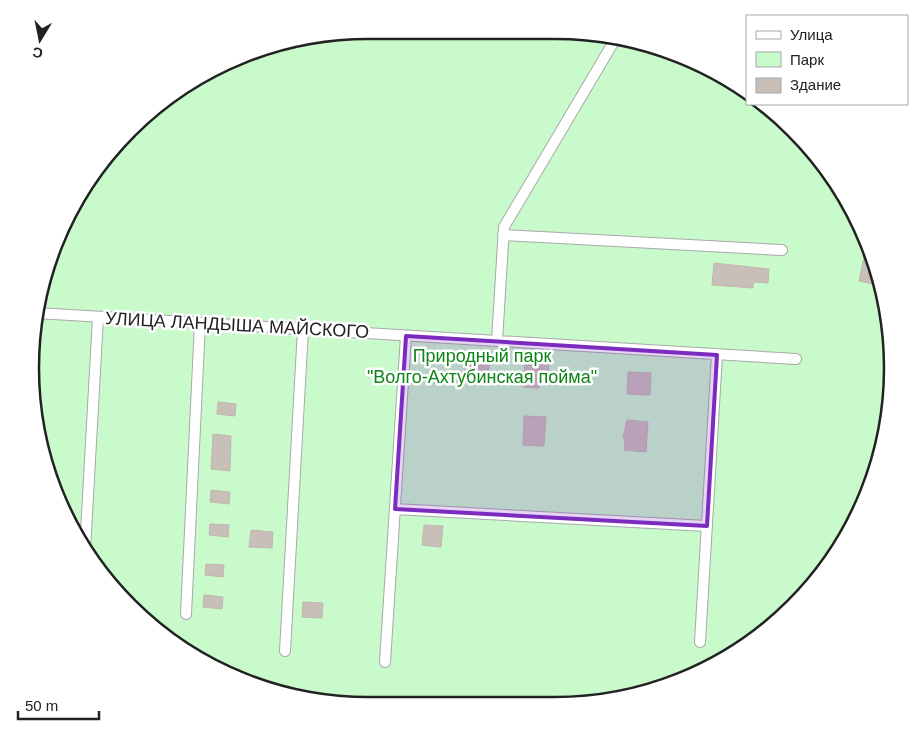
<svg xmlns="http://www.w3.org/2000/svg" width="923" height="736" font-family="Helvetica,sans-serif">
  <style>
    .park { fill: #c8facc }
    .building { fill: #c7bfb8; stroke: #c4b6ab }
    .lines { fill: none; stroke-linecap: round; stroke-linejoin: round }
    .street-casing { stroke: #a9a9a9; stroke-width: 12 }
    .street { stroke: #fff; stroke-width: 10 }
    .marked { fill: #7b2cbf; fill-opacity: 0.2; stroke: #7b2cbf; stroke-width: 4; stroke-linejoin: round }
    .labels { text-anchor: middle; dominant-baseline: central; stroke-width: 5; stroke-linejoin: round; paint-order: stroke }
    .street-label { font-size: 18px; fill: #222; stroke: #fff }
    .park-label { font-size: 18px; fill: #0c8416; stroke: #fff }
    .rim { fill: none; stroke: #222; stroke-width: 2.5 }
  </style>
  <rect width="100%" height="100%" fill="#f2efe9"/>
  <path class="park" d="M368,30c97,0 201,-9 295,18 29,8 59,26 84,44v12h17l14,10 70,85 27,61 15,64 2,66 -11,66 -23,62 -35,56 -45,48 -54,39 -81,33 -66,11 -275,-5 -64,-20 -76,-44 -48,-45 -39,-54 -34,-82 -11,-87 12,-88 33,-81 54,-70 70,-54 82,-34z"/>
  <path class="building" d="M864,257l11,3 5,18 -2,7 -19,-4z
    M714,263l55,6 -1,14 -15,-1v6l-41,-3z
    M480,356l10,1 -2,22 -24,-2 2,-17 14,1z
    M540,362l9,1 -2,21 -7,-1 -1,5 -16,-1 2,-22 15,1z
    M628,372l23,1 -1,22 -23,-1z
    M218,402l18,2 -1,12 -18,-2z
    M524,416l22,1 -2,29 -21,-1z
    M627,420l21,2 -2,30 -22,-2 1,-12h-2z
    M213,434l18,2 -1,35 -19,-2z
    M211,490l19,2 -1,12 -19,-2z
    M210,524l19,1 -1,12 -19,-2z
    M424,525l19,1 -2,21 -19,-2z
    M251,530l22,2 -1,16 -23,-1z
    M206,564l18,1 -1,12 -18,-2z
    M204,595l19,2 -1,12 -19,-2z
    M303,602l20,1 -1,15 -20,-1z"/>
  <g class="lines">
    <g class="street-casing">
      <path id="street" d="M503,235l279,15
        M37,313l759,46
        M497,341l7,-114 112,-189
        M890,404l1,-6
        M395,509l312,17
        M85,550l13,-233
        M186,614l14,-291
        M700,642l17,-287
        M285,651l18,-322
        M385,662l21,-326"/>
    </g>
    <use href="#street" class="street"/>
  </g>
  <path class="marked" d="M406,336l311,19 -10,171 -312,-17z"/>
  <g class="labels">
    <g class="street-label">
      <text transform="translate(237 325) rotate(3)">УЛИЦА ЛАНДЫША МАЙСКОГО</text>
    </g>
    <g class="park-label">
      <text x="482" y="356">Природный парк<tspan x="482" dy="21">"Волго-Ахтубинская пойма"</tspan></text>
    </g>
  </g>
  <path d="M0 0H923V736H0ZM368 39H555A329 329 0 0 1 884 368V368A329 329 0 0 1 555 697H368A329 329 0 0 1 39 368V368A329 329 0 0 1 368 39Z" fill="#fff" fill-rule="evenodd"/>
  <path class="rim" d="M368 39H555A329 329 0 0 1 884 368V368A329 329 0 0 1 555 697H368A329 329 0 0 1 39 368V368A329 329 0 0 1 368 39Z"/>
  <rect x="746" y="15" width="162" height="90" fill="#ffffff" stroke="#a7a7a7"/>
  <rect x="756" y="31" width="25" height="8" fill="#ffffff" stroke="#a7a7a7"/>
  <text x="790" y="40" font-size="15" fill="#222222">Улица</text>
  <rect x="756" y="52" width="25" height="15" fill="#c8facc" stroke="#a7a7a7"/>
  <text x="790" y="65" font-size="15" fill="#222222">Парк</text>
  <rect x="756" y="78" width="25" height="15" fill="#c7bfb8" stroke="#a7a7a7"/>
  <text x="790" y="90" font-size="15" fill="#222222">Здание</text>
  <g transform="translate(40 40) rotate(190)" stroke="#ffffff" stroke-width="4" paint-order="stroke">
  <path d="M0-4L9 19L0 12L-9 19Z" fill="#222222"/>
  <text y="-8" font-size="14" font-weight="bold" text-anchor="middle" fill="#222222">С</text>
  </g>
  <path d="M18 711v8h81v-8" fill="none" stroke="#222222" stroke-width="2.5"/>
  <text x="25" y="711" font-size="15" fill="#222222" stroke="#ffffff" stroke-width="4" paint-order="stroke">50 m</text>
</svg>
